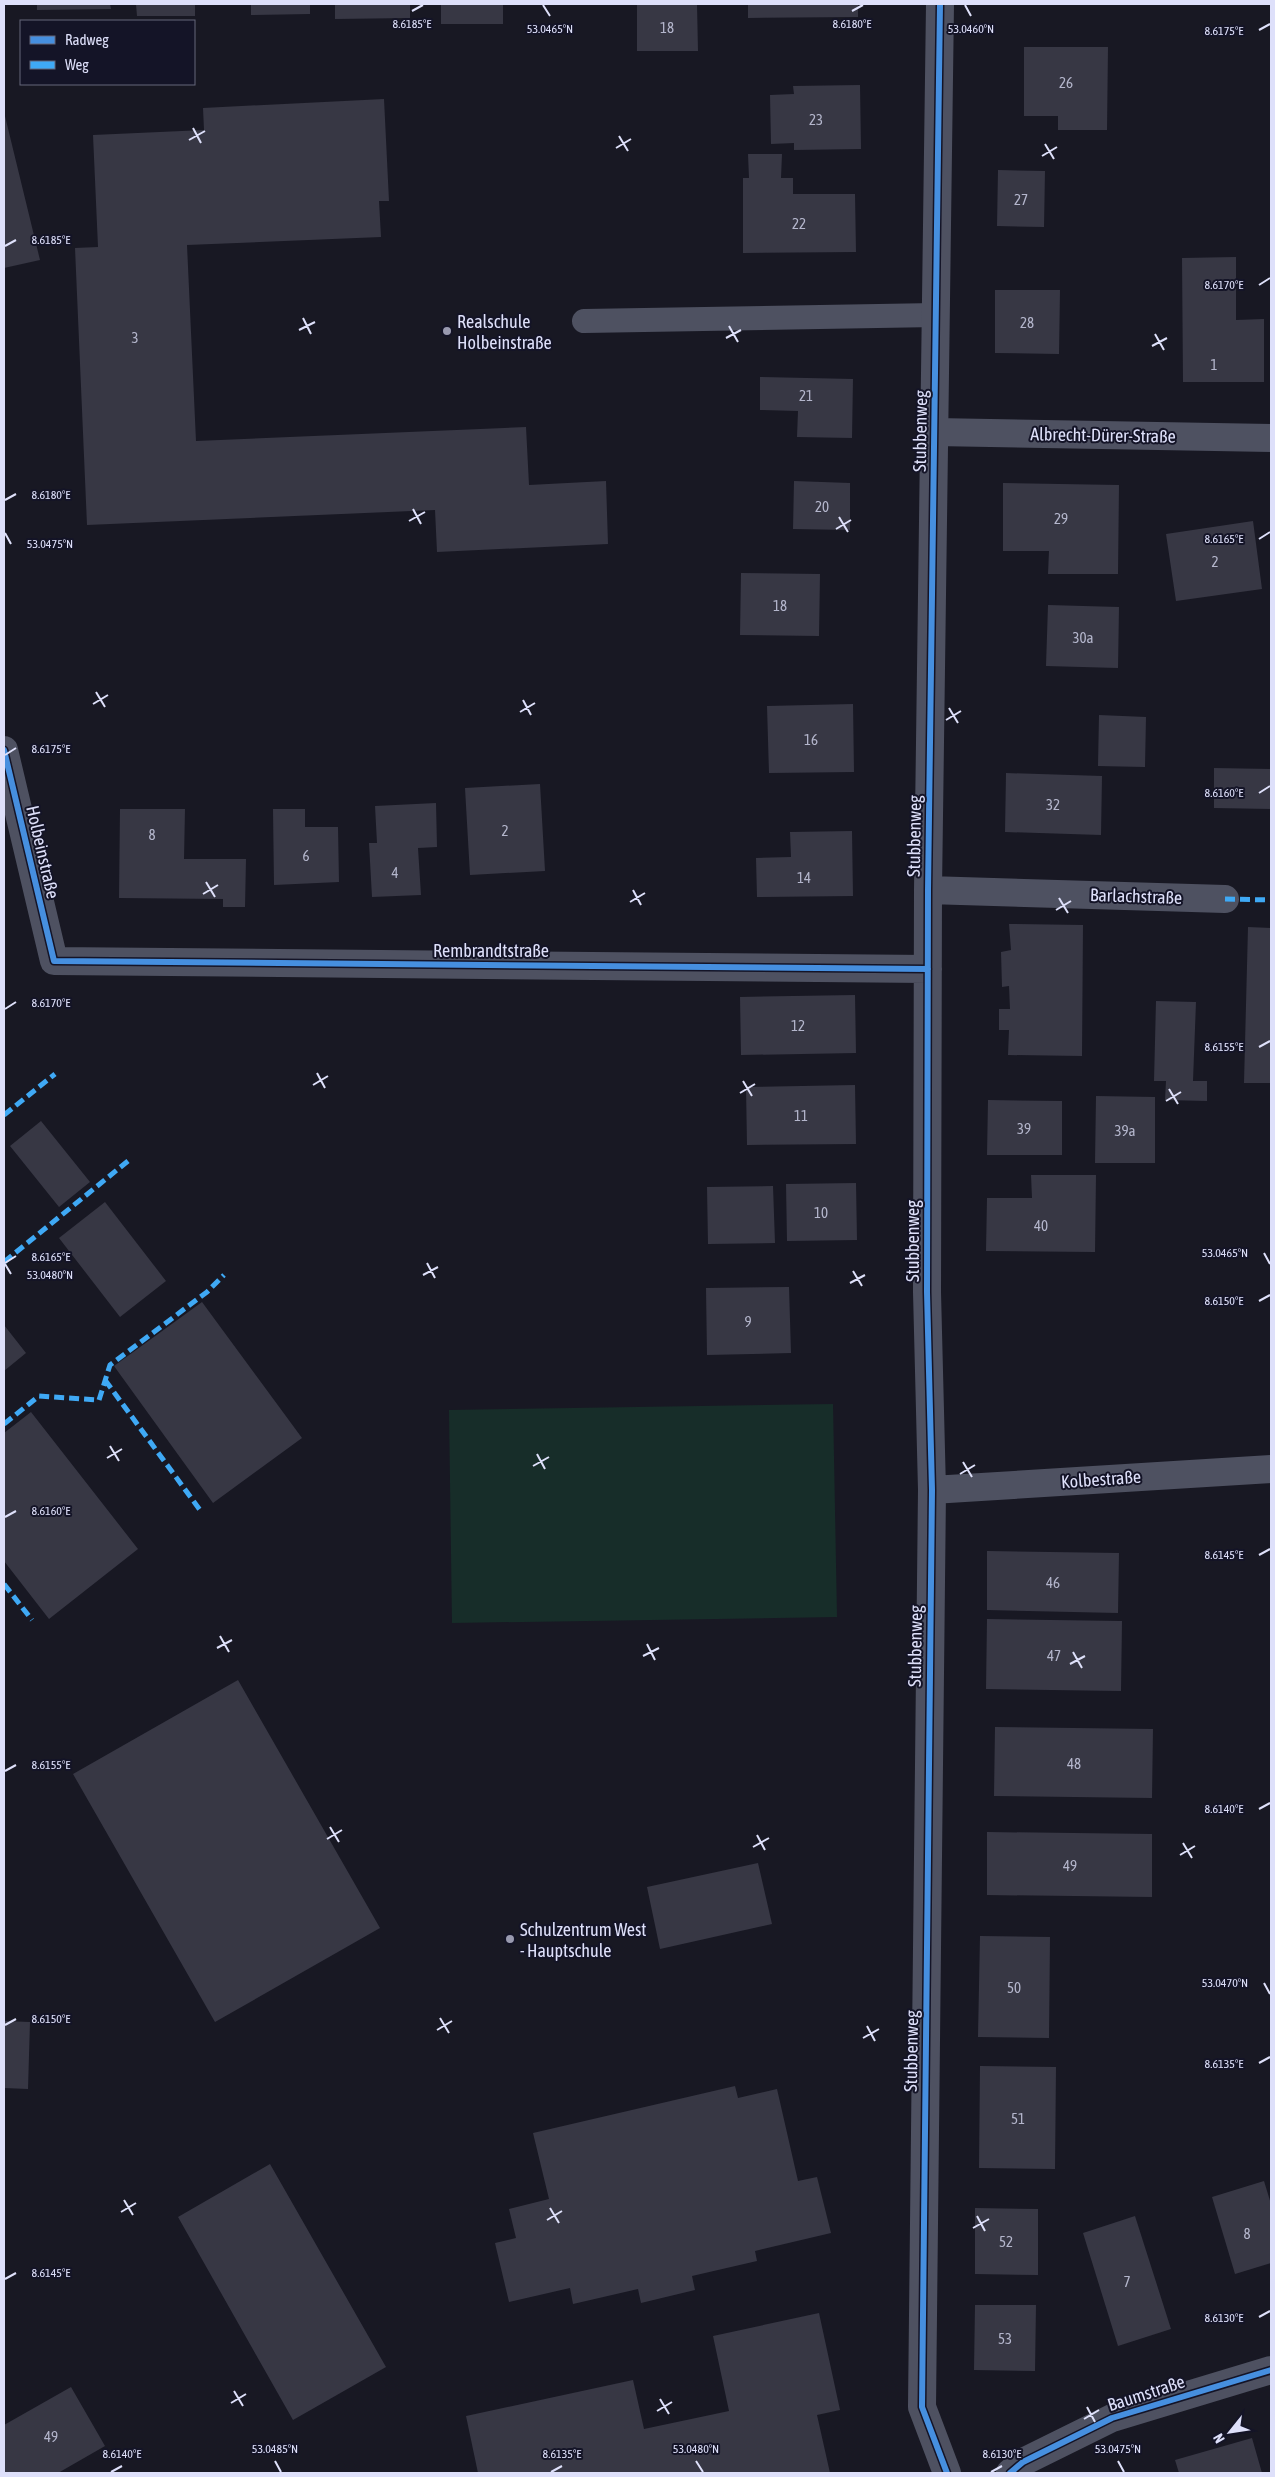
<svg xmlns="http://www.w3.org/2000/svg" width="1275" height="2477" font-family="'Asap Condensed',sans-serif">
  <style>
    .green { fill: #172d29 }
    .building { fill: #373744 }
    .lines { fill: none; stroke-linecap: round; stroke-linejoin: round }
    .lane { stroke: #4e5161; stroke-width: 24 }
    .street { stroke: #4e5161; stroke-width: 28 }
    .quiet { stroke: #3fa9f5; stroke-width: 5; stroke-dasharray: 10 5; stroke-linecap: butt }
    .cycleway-casing { stroke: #141427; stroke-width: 9 }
    .cycleway { stroke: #468fdf; stroke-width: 6 }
    .ticks { fill: none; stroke: #dee0fa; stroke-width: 2 }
    .poi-dot { fill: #999aaf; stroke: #141427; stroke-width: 2 }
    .labels { text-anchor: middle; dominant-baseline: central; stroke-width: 4; stroke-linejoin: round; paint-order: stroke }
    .number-label { font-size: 15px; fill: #b4b6cc }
    .poi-label { font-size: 18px; fill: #dee0fa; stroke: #141427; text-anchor: start }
    .street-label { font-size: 18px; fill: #dee0fa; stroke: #141427 }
    .ticks-label { font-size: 12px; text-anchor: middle; fill: #dee0fa; stroke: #141427; stroke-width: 4; stroke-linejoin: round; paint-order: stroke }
  </style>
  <rect width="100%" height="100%" fill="#181823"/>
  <path class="green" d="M833,1404l4,213 -385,6 -3,-213z"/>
  <path class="building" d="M37,4h73l1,5 -74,1z
    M136,4h59v12h-58z
    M251,4h59v10l-59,1z
    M335,4h75v14l-75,1z
    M441,4h62v20h-62z
    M637,4h60l1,47h-61z
    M748,4h110v13l-110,1z
    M1024,47h84l-1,83h-49v-14h-34z
    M860,85l1,64 -67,1v-7l-23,1 -1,-49 24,-1 -1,-8z
    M384,99l5,102h-10l2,36 -194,8 9,196 330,-14 3,58 77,-4 2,63 -171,8 -2,-42 -348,15 -12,-277 23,-1 -5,-112 111,-5 -1,-22z
    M4,112l36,148 -36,8z
    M748,154h34l-1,24h12v16h62l1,58 -113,1v-75h6z
    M998,170l47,1 -1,56 -47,-1z
    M1236,257v63l28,-1v63h-81l-1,-124z
    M995,290h65l-1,64 -64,-1z
    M760,377l93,2 -1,59 -55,-1 1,-26 -38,-1z
    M794,481l56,2v47l-57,-1z
    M1003,483l116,2 -1,89h-70l1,-23h-46z
    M1253,521l9,68 -86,12 -10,-67z
    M741,573l79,1 -1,62 -79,-1z
    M1048,605l71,2 -1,61 -72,-2z
    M853,704l1,68 -85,1 -2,-67z
    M1099,715l47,2 -1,50 -47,-1z
    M1214,768l57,1v40l-57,-1z
    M1006,773l96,3 -1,59 -96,-3z
    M540,784l5,87 -75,4 -5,-87z
    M436,803l1,44 -19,1 3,47 -49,2 -3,-54h8l-2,-37z
    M120,809h65l-1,50h62l-1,48h-22v-8l-104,-1z
    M273,809h32v18h33l1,55 -65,3z
    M852,831l1,65 -96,1 -1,-39 35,-1 -1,-25z
    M1009,924l74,1 -1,131 -74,-1 1,-25h-10v-21h11l-1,-23 -7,1 -1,-35 10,-2z
    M1248,927l23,1v155h-27z
    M855,995l1,58 -115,2 -1,-58z
    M1156,1001l40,1 -3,79h14v20l-42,-1 1,-19h-12z
    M855,1085l1,59 -109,1 -1,-58z
    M1096,1096l59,1v66h-60z
    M988,1100l74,1v54h-75z
    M41,1121l49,61 -31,25 -49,-61z
    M1031,1175h65l-1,77 -109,-1 1,-53h45z
    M856,1183l1,57 -70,1 -1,-57z
    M773,1186l2,57 -67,1 -1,-57z
    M105,1202l61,79 -46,36 -61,-79z
    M789,1287l2,66 -84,2 -1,-67z
    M202,1302l100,136 -89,65 -99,-137z
    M4,1325l22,28 -22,18z
    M31,1412l107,137 -89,70 -45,-58v-128z
    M987,1551l132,2 -1,60 -131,-3z
    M987,1619l135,2 -1,70 -135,-2z
    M238,1680l142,248 -165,94 -142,-248z
    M995,1727l158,2 -1,69 -158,-2z
    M987,1832l165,2v63l-165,-2z
    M758,1863l14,61 -112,25 -13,-62z
    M980,1936l70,1 -1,101 -71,-1z
    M4,2021l26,1 -2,67 -24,-1z
    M980,2066l76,1 -1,102 -76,-1z
    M735,2086l3,12 39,-9 21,92 19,-4 14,56 -76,18 2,10 -65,15 3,14 -54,13 -3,-14 -65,15 -3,-16 -61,14 -14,-59 21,-5 -7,-29 40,-10 -16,-66z
    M270,2164l116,203 -93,53 -115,-203z
    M1264,2181l7,23v59l-36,11 -23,-77z
    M975,2208l63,1v66l-63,-1z
    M1135,2216l36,113 -53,17 -35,-113z
    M975,2305h61l-1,66 -61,-1z
    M819,2313l21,97 -23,5 13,58h-352l-12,-57 167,-36 11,49 85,-18 -16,-75z
    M71,2387l34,59 -47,27h-54v-48z
    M1252,2438l10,35h-83l-4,-13z"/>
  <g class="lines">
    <path class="lane" d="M584,321l352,-6"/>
    <path class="street" d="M940,4l-12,886 -1,402 5,198 -10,917 25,66
      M935,432l336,6
      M4,750l50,211 874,8
      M928,890l297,9
      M932,1490l339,-21
      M1010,2473l13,-11 89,-44 159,-48"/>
    <path class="quiet" d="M1225,899l46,1
      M4,1115l51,-41
      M4,1262l124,-101
      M105,1380l95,130
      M4,1424l35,-28 60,4 11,-35 97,-73 17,-17
      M4,1584l28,36"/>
    <g class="cycleway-casing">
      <path id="cycleway" d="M940,4l-12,886 -1,402 5,198 -10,917 25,66
        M4,750l50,211 874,8
        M1010,2473l13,-11 89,-44 159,-48"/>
    </g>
    <use href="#cycleway" class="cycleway"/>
  </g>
  <path class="ticks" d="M543,5l7,11M965,5l6,11M412,11l11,-6M852,11l11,-6M1259,30l11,-6M193,128l8,15M619,136l9,15M189,140l16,-9M1045,144l9,15M616,148l15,-9M1042,156l15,-9M5,246l11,-6M1259,285l11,-7M303,318l8,16M729,326l9,16M299,330l16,-8M1155,334l9,16M726,338l15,-8M1152,346l15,-8M5,500l11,-6M413,509l8,15M839,517l9,15M409,521l16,-9M836,529l15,-9M5,533l6,11M1259,539l11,-7M96,692l9,15M523,700l8,15M93,704l15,-9M949,708l9,15M520,712l15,-9M946,720l15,-9M5,755l11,-7M1259,793l11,-7M206,882l9,15M633,890l8,15M203,894l15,-9M1059,898l9,15M630,902l15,-9M1056,910l15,-9M5,1009l11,-7M1259,1047l11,-6M317,1073l8,15M743,1081l9,15M313,1085l15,-9M1169,1089l9,15M740,1093l15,-9M1166,1101l15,-9M1264,1253l6,11M5,1263l11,-7M427,1263l8,15M5,1264l6,10M853,1271l9,15M423,1275l15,-8M850,1283l15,-8M1259,1301l11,-6M110,1446l9,15M537,1454l8,15M107,1458l15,-9M963,1462l9,15M533,1466l16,-9M960,1474l15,-9M5,1517l11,-6M1259,1555l11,-6M220,1636l9,16M647,1644l8,16M217,1648l15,-8M1073,1652l9,16M643,1656l16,-8M1070,1664l15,-8M5,1771l11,-6M1259,1809l11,-6M330,1827l9,15M757,1835l8,15M327,1839l15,-9M1183,1843l9,15M753,1847l16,-9M1180,1855l15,-9M1264,1983l6,11M440,2018l9,15M5,2025l11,-6M867,2026l8,15M437,2030l15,-9M863,2038l16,-9M1259,2063l11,-6M124,2200l9,15M550,2208l9,15M121,2212l15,-9M977,2216l8,15M547,2220l15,-9M973,2228l16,-9M5,2279l11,-6M1259,2317l11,-6M234,2391l9,15M660,2399l9,15M231,2403l15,-9M1087,2407l8,15M657,2411l15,-9M1084,2419l15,-9M275,2461l6,11M696,2461l7,11M1118,2461l6,11M111,2472l11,-6M551,2472l11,-6M991,2472l11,-6"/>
  <g class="poi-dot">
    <circle cx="447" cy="331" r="5"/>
    <circle cx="510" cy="1939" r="5"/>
  </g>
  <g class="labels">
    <g class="number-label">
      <text x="667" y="27">18</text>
      <text x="1066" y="82">26</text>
      <text x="816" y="119">23</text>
      <text x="1021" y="199">27</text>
      <text x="799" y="223">22</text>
      <text x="1027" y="322">28</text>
      <text x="135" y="337">3</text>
      <text x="1214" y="364">1</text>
      <text x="806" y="395">21</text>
      <text x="822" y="506">20</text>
      <text x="1061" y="518">29</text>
      <text x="1215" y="561">2</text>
      <text x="780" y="605">18</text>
      <text x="1083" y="637">30a</text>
      <text x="811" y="739">16</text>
      <text x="1053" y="804">32</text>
      <text x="505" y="830">2</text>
      <text x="152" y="834">8</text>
      <text x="306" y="855">6</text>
      <text x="395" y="872">4</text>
      <text x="804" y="877">14</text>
      <text x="798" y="1025">12</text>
      <text x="801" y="1115">11</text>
      <text x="1024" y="1128">39</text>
      <text x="1125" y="1130">39a</text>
      <text x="821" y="1212">10</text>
      <text x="1041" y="1225">40</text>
      <text x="748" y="1321">9</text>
      <text x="1053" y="1582">46</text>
      <text x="1054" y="1655">47</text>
      <text x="1074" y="1763">48</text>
      <text x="1070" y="1865">49</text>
      <text x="1014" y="1987">50</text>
      <text x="1018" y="2118">51</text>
      <text x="1247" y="2233">8</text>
      <text x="1006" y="2241">52</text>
      <text x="1127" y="2281">7</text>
      <text x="1005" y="2338">53</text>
      <text x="51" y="2436">49</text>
    </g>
    <g class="poi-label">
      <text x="457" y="321">Realschule<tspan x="457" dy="21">Holbeinstraße</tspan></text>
      <text x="520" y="1929">Schulzentrum West<tspan x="520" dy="21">- Hauptschule</tspan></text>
    </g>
    <g class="street-label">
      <text transform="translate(920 431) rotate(-89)">Stubbenweg</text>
      <text transform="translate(1103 435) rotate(1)">Albrecht-Dürer-Straße</text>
      <text transform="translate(914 836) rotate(-89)">Stubbenweg</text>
      <text transform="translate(43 852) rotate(77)">Holbeinstraße</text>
      <text transform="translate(1136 896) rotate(2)">Barlachstraße</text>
      <text x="491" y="950">Rembrandtstraße</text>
      <text transform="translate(912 1241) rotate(-90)">Stubbenweg</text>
      <text transform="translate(1101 1479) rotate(-4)">Kolbestraße</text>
      <text transform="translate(915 1646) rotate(-89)">Stubbenweg</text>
      <text transform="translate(911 2051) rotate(-89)">Stubbenweg</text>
      <text transform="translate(1146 2393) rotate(-18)">Baumstraße</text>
    </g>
  </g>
  <g class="ticks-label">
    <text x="412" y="28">8.6185°E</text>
    <text x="852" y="28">8.6180°E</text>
    <text x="971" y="33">53.0460°N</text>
    <text x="550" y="33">53.0465°N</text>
    <text x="1224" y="35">8.6175°E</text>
    <text x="51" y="244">8.6185°E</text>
    <text x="1224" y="289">8.6170°E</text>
    <text x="51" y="499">8.6180°E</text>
    <text x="1224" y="543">8.6165°E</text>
    <text x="50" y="548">53.0475°N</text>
    <text x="51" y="753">8.6175°E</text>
    <text x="1224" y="797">8.6160°E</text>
    <text x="51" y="1007">8.6170°E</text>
    <text x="1224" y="1051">8.6155°E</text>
    <text x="1225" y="1257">53.0465°N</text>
    <text x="51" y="1261">8.6165°E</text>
    <text x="50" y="1279">53.0480°N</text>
    <text x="1224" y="1305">8.6150°E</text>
    <text x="51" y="1515">8.6160°E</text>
    <text x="1224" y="1559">8.6145°E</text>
    <text x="51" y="1769">8.6155°E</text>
    <text x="1224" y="1813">8.6140°E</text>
    <text x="1225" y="1987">53.0470°N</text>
    <text x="51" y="2023">8.6150°E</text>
    <text x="1224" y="2068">8.6135°E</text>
    <text x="51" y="2277">8.6145°E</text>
    <text x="1224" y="2322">8.6130°E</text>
    <text x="275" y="2453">53.0485°N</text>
    <text x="696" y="2453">53.0480°N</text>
    <text x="1118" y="2453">53.0475°N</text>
    <text x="122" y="2458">8.6140°E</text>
    <text x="562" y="2458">8.6135°E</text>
    <text x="1002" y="2458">8.6130°E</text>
  </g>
  <rect width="1275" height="2477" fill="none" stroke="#dee0fa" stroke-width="10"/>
  <rect x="20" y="20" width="175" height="65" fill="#141427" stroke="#65667b"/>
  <rect x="30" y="36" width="25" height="8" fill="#468fdf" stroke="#65667b"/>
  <text x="65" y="45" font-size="15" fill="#dee0fa">Radweg</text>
  <rect x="30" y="61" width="25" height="8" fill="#3fa9f5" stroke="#65667b"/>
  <text x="65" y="70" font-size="15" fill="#dee0fa">Weg</text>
  <g transform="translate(1230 2432) rotate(240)" stroke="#141427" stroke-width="4" paint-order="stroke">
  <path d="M0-4L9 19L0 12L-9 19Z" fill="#dee0fa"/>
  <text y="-8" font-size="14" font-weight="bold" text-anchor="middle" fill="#dee0fa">N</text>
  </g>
</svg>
